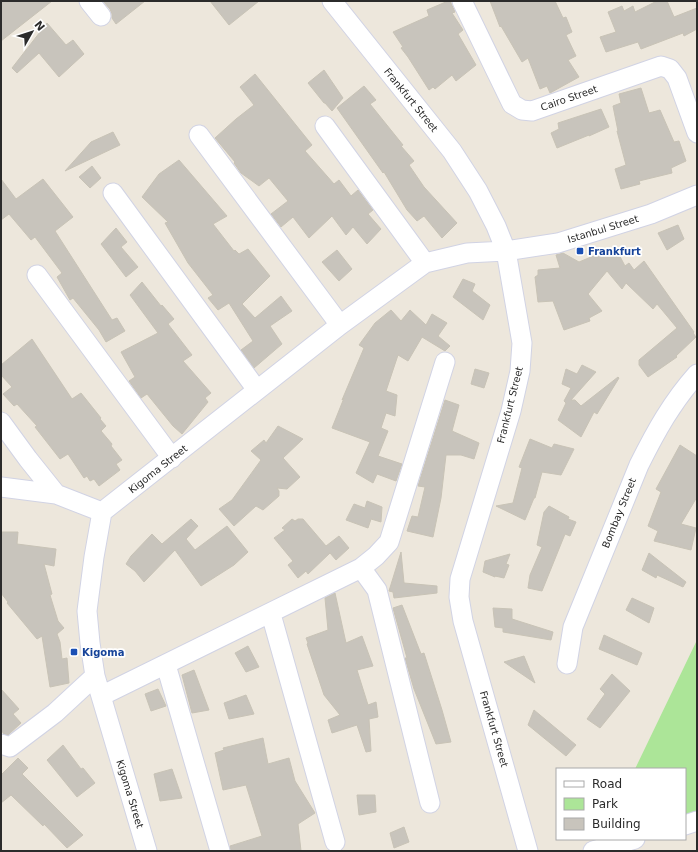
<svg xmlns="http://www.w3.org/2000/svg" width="698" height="852" font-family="'DejaVu Sans',sans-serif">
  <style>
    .green { fill: #ace598 }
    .building { fill: #c8c4bc; stroke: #c8c3b6 }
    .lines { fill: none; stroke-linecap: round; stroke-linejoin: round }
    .minor-casing { stroke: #d1d3e4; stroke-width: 21 }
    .minor { stroke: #fff; stroke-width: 19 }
    .transit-dot { fill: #1a4fb4; stroke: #fff; stroke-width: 1.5 }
    .labels { text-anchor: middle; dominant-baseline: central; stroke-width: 3.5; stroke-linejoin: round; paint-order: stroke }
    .street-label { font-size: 10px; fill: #2b2b2b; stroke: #fff }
    .transit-label { font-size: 10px; font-weight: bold; fill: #164399; stroke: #fff; text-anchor: start }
  </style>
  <rect width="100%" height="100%" fill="#ede7dc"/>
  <path class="green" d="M697,640v181l-12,4v-56h-50z"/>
  <path class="building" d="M1,1h51l-51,40z
    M103,1h42l-29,23 -4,-6v-4l-2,-5z
    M210,1h49l-30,24z
    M448,1h2l5,11 -3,1 11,17 -5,4 18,31 -20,16 -4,-6 -17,14 -2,-2 -4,3 -21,-33 -7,-9 2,-1 -10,-15 36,-16 -2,-6z
    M490,1h65l8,17 3,-1 6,15 -6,3 10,21 -8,4 11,17 -29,16 -3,-7 -7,3 -12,-31 -6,4 -21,-36 -1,1z
    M657,1h10l7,16 23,-9v21l-13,7 -1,-3 -42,16 -3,-7 -32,10 -6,-15 16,-5 -8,-20 14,-6 2,5 9,-5 2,6z
    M47,23l19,22 7,-5 11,14 -25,23 -20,-24 -22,20 -5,-5z
    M324,70l19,28 -11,13 -7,-8h-1l-16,-20z
    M255,74l57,71 -7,6 29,33 5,-4 12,16 7,-6 15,20 -5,4 13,15 -14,15 -14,-17 -7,8 -14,-19 -23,22 -16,-21 -12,10 -10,-13 17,-13 -19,-23 -10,8 -18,-13 -7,-10 1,-1 -20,-24 21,-19 18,-14 -14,-18z
    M364,86l12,14 -6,4 33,41 -2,1 13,15 -5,4 15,22 33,36 -15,15 -18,-22 -7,5 -10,-11 -23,-38 -1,1 -46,-65z
    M641,88l8,25 11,-3 14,32 5,-1 7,20 -15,7 1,5 -33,8 1,3 -19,5 -6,-20 11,-4 -9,-34h1l-5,-25 8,-3 -2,-9z
    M601,109l8,18 -20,9v-1l-32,13 -6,-15 8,-4 -1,-6z
    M113,132l7,13 -55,26 26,-29z
    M179,160l48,56 -14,8 21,27 1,-1 4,4 9,-5 22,27 -28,28 13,14 26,-22 11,15 -22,15 12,18 -28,24 -13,-18 12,-9 -24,-38 -11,7 -10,-12 5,-3 -25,-32 -23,-40 3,-1 -26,-25 17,-23z
    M92,166l9,12 -11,10 -11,-11z
    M1,179l15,20 27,-20 30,38 -18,14 57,89 5,-2 8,13 -19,11 -7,-12 -26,-32 -3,2 -13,-23 5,-4 -27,-36 -4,3 -22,-26 -8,6z
    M678,225l6,14 -17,11 -9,-17z
    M116,228l11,14 -6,5 17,20 -12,10 -25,-33z
    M615,247l10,19 4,-3 5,7 10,-9 50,71 -1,1 3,4 -20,19 1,1 -29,20 -9,-12v-5l38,-32 -20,-24 -4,5 -27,-26 -4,6 -15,-18 -19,23 14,17 -13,7 1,3 -26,9 -11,-29 -15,1 -3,-25 3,-2v-5l22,-2 -4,-13 7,-2 16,9z
    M337,250l15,19 -13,12 -17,-19z
    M463,279l12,5 -3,7 18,14 -7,15 -30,-23z
    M142,282l19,24 1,-1 12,14 -6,5 24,31 -9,6 28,32 -6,5 3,4 -26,32 -9,-8 -26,-32 -6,4 -12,-17 6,-4 -14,-25 37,-19 -28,-38z
    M391,310l10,11 9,-11 16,15 6,-11 15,9 -9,13 12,10 -5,5 -23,-14 -14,24 -10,-6 -12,36 11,4 -2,21 -9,-3 -5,15 7,3 -10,25 24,8 -6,17 -19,-7 -4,9 -17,-10 14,-31 -38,-14 12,-30 -2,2 22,-52 -5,-3 16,-22z
    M32,339l40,60 9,-6 20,25 -1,1 6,7 -5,5 11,13 -1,2 11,14 -6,4 4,6 -21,16 -5,-7 -4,2 -3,-5 -3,2 -16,-24 -8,5 -25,-32 2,-1 -20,-22 -3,2 -11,-12 9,-7 -11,-12v-10z
    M582,365l14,7 -25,28h4l6,6 37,-29 1,1 -22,36 -3,-2 -13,25 -23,-17 8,-17 -2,-2 7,-13 -9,-4 4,-15 11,5z
    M475,369l14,4 -5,15 -13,-4z
    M445,400l14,5 -7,26 27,12 -5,16 -13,-4h-15l-5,43 -8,39 -26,-6 5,-15 6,1 7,-30 -7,-1z
    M278,426l25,13 -20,19 17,19 -13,12 -10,-1 2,3v5l-16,14 -7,-4 -22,20 -15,-17 13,-9 29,-40 -10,-9 13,-11 2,3z
    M530,439l22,9 2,-4 20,5 -13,26 -19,-3 -7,26h-1l-9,22 -29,-14 17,-3 9,-35 -3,-1z
    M680,445l17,11v41l-16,27 15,4 -5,22 -37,-9 4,-10 -10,-5 13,-34 -5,-3z
    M367,501l15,6 -1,15 -10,-3 -3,9 -22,-8 8,-16 11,4z
    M549,506l20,11 -1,2 8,3 -6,14 -5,-2 -23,57 -14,-3 2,-13 12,-28 -5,-2 7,-33z
    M191,519l7,7 -12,13 9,11 32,-24 21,26 -14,13 -33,21 -26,-36 -31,32 -9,-11 -9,-7 5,-8 21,-22 10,10z
    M292,519l3,2 3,-2h5l23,27 13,-10 10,12 -13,12 -6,-7 -22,21 -2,-3 -8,7 -10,-13 5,-4 -19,-23 11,-8 -3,-2z
    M2,532h16l-1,12 39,5 -2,17 -10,-2 8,30 -2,1 8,26 6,7 -7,6 3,8 2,17 5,-1 2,25 -19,4 -8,-51 -5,3 -30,-36 1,-1 -7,-9v-51z
    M401,552l3,31 33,3v7l-43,5 -1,-6 -4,-1z
    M649,553l37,29 -3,5 -26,-12 -1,3 -14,-8z
    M510,554l-4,10 3,1 -5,13 -9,-2v1l-12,-5 2,-11z
    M335,593l11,50 16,-7 11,30 -16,4 11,35 8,-3 2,15 -9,2 2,32 -5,1 -9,-27 -25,8 -4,-13 12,-5 -16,-20 -17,-51 1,-1 -2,-5 22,-8 -3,-32z
    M632,598l22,10 -5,15 -23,-13z
    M402,605l19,49 3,-1 18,57 9,32 -15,2 -22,-55 -9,-31h2l-14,-50z
    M493,608l19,1v10l41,13 -2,8 -48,-8v-4l-8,-1z
    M604,635l38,18 -5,12 -38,-16z
    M248,646l11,21 -13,5 -11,-19z
    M524,656l11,27 -31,-21z
    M194,670l15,40 -17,3 -10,-38z
    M612,674l18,17 -30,37 -13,-9 18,-25 -5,-5z
    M1,689l18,20 -6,5 8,9 -13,12 -4,-1 -3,-4z
    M158,689l8,17 -15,5 -6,-17z
    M246,695l8,19 -25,5 -5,-16z
    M534,710l42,35 -10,11 -38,-31z
    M263,738l5,26 21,-6 6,23 20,32 -17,11 3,27h-70l-1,-5 32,-10 -16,-51 -23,5 -8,-37 9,-3 -1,-2z
    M63,745l18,24 2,-1 12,15 -18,14 -30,-37z
    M18,758l10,10 -6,6 61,61 -16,13 -23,-24 -1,2 -32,-31 -10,8v-28z
    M172,769l10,29 -22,3 -6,-27z
    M357,795h18l1,17 -17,3z
    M404,827l5,15 -15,6 -4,-15z"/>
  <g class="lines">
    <g class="minor-casing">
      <path id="minor" d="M89,1l12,15
        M332,1l120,150 26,40 18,35 10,25 16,92 -2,28 -9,40 -51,168 -1,18 4,24 65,230
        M462,1l50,103 10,6 10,1 129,-45 9,3 7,9 20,55
        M325,126l100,137
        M199,135l141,190
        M113,193l144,197
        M37,275l135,183
        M1,422l27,37 28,35
        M1,487l55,7 46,18
        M361,568l16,22 53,213
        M271,614l64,228
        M567,664l6,-37 66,-162c17,-34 33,-63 58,-91
        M166,665l54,186
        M101,696l260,-128 15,-12 13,-14 56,-180
        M1,744l9,3 45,-34 40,-37
        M685,825l12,-4
        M147,851l-46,-155 -6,-20 -5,-33 -3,-32 7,-54 8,-45 238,-187 85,-62 42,-10 39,-2 52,-8 93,-29 46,-19
        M593,851l42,-12"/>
    </g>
    <use href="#minor" class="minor"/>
  </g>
  <g class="transit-dot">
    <rect x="576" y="247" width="8" height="8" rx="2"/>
    <rect x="70" y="648" width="8" height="8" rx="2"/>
  </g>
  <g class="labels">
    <g class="street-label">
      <text transform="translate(569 98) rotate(-19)">Cairo Street</text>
      <text transform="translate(411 100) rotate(51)">Frankfurt Street</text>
      <text transform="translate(603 229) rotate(-17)">Istanbul Street</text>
      <text transform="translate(510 405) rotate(-76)">Frankfurt Street</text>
      <text transform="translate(158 469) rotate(-38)">Kigoma Street</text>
      <text transform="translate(619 513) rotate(-68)">Bombay Street</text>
      <text transform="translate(494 729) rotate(74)">Frankfurt Street</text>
      <text transform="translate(130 794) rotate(73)">Kigoma Street</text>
    </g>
    <g class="transit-label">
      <text x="588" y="251">Frankfurt</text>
      <text x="82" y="652">Kigoma</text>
    </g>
  </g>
  <rect width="698" height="852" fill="none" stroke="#2b2b2b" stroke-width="4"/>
  <rect x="556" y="768" width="130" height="72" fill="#ffffff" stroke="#aaaaaa"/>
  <rect x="564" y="781" width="20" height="6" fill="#ffffff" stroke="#aaaaaa"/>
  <text x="592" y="788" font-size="12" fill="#2b2b2b">Road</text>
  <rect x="564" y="798" width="20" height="12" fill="#ace598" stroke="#aaaaaa"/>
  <text x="592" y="808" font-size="12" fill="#2b2b2b">Park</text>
  <rect x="564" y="818" width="20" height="12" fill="#c8c4bc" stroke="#aaaaaa"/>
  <text x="592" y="828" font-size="12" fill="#2b2b2b">Building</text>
  <g transform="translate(32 32) rotate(51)" stroke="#ffffff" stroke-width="3" paint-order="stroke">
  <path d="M0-3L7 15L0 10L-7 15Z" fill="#2b2b2b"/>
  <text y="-6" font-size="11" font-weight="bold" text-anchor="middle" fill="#2b2b2b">N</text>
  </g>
</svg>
